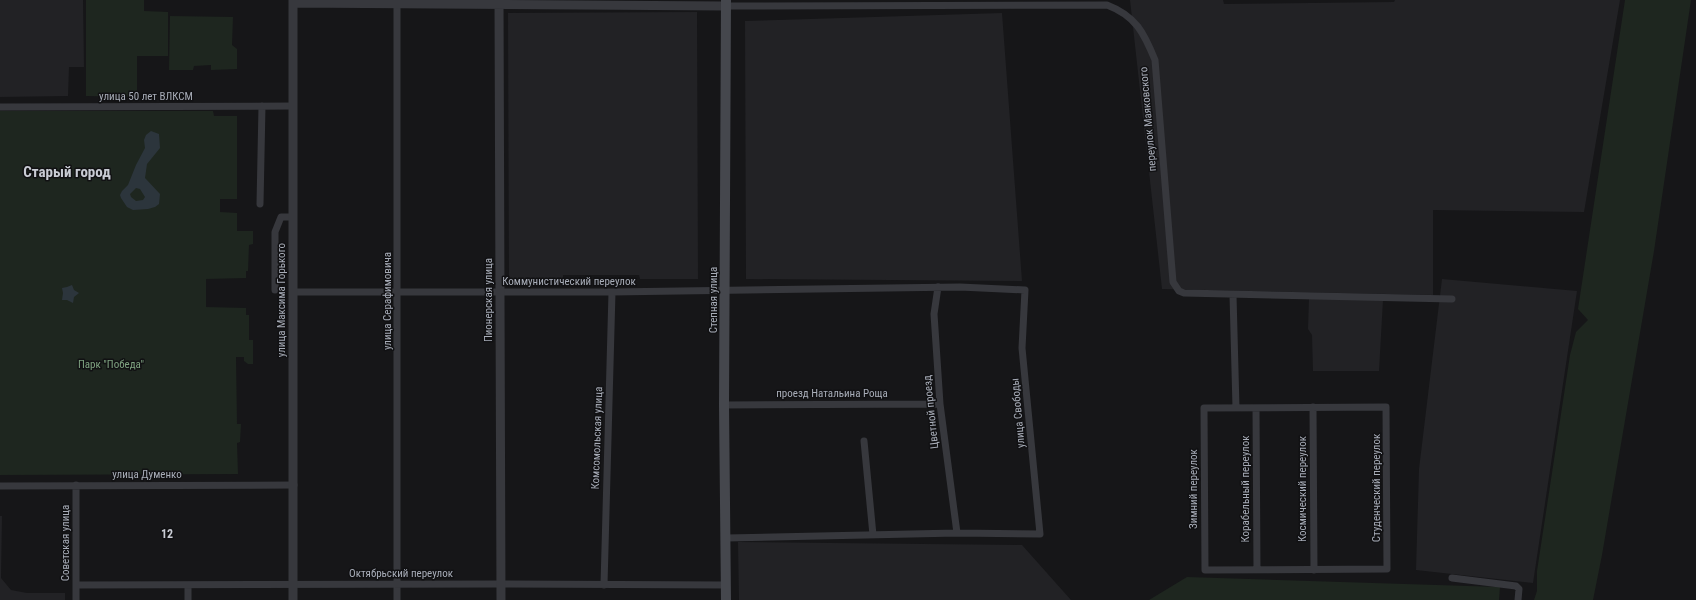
<svg xmlns="http://www.w3.org/2000/svg" width="1696" height="600" font-family="'Roboto Condensed',sans-serif">
  <style>
    .built { fill: #222225 }
    .green { fill: #1e261f }
    .water { fill: #2c353c; fill-rule: evenodd }
    .lines { fill: none; stroke-linecap: round; stroke-linejoin: round }
    .minor { stroke: #37383d; stroke-width: 7 }
    .tertiary { stroke: #37383d; stroke-width: 9 }
    .secondary { stroke: #45474d; stroke-width: 10 }
    .labels { text-anchor: middle; dominant-baseline: central; stroke-width: 3; stroke-linejoin: round; paint-order: stroke }
    .street-label { font-size: 11px; fill: #a8adb8; stroke: #111113 }
    .park-label { font-size: 11px; fill: #7fa381; stroke: #111113 }
    .neighbourhood-label { font-size: 12px; font-weight: bold; fill: #c9ccd4; stroke: #111113 }
    .district-label { font-size: 15px; font-weight: bold; fill: #c9ccd4; stroke: #111113 }
  </style>
  <rect width="100%" height="100%" fill="#161618"/>
  <path class="built" d="M0,0h83l1,67h-15l-1,29 -68,1z
    M1130,0h93l1,4 170,-2 1,-2h225l-36,212 -151,-2v85l-271,-6z
    M697,12l1,267h-58l-1,-4h-76v7h-54l-1,-269z
    M1002,13l20,268 -276,-2 -1,-258z
    M1442,279l135,12 -44,292 -117,-13 3,-101z
    M1309,298l74,2 -4,71h-66l-1,-36 -4,-6z
    M0,516h2l-1,62 10,12 16,3h38v7h-65z
    M738,542l284,3 49,55h-332z"/>
  <path class="green" d="M86,0h58v11l24,1v44h-31v41l-51,-1z
    M1625,0h66l-37,251 -52,304 -9,45h-59l3,-9v-20l33,-216 6,-23 12,-12 -10,-11z
    M170,16l63,1 -1,28 5,4v20l-26,1v-5l-17,1 -1,4h-24z
    M0,111h213l1,5h23v83h-17v13l17,1v18h16v13l-4,1 -1,26h-2v7l-40,1v28l40,1v7h3v25h4v24h-5l-4,-3v-4h-8l1,67h4l-1,18 -3,1 1,31 -238,1z
    M1187,577l313,10 -1,13h-350z"/>
  <path class="water" d="M151,131l8,3 1,14 -13,16 -2,14 15,16 -1,10 -4,3 -7,2 -15,1 -6,-3 -6,-9 -1,-3 2,-4 6,-6 8,-20 9,-17 -1,-8 2,-5zM136,188l4,1 5,8 -2,3 -7,1 -5,-4 -1,-3z
    M72,285l2,5 5,3 -5,4 -1,6 -6,-3h-5l1,-7 -1,-5 5,-1z"/>
  <g class="lines">
    <path class="minor" d="M397,2v598
      M725,6l382,-1c29,11 37,28 48,55l18,222 6,9 5,2 268,6
      M0,107l293,-1
      M260,204l2,-98
      M938,287l-4,27 6,90 17,129
      M275,290v-58l6,-15h12
      M293,292h319l348,-5 65,3 -3,58 18,186 -83,-1 -231,5
      M1233,295l3,113
      M724,405l216,-1
      M1313,407l1,163
      M1386,407l1,162 -182,1 -1,-162z
      M1256,408l1,162
      M864,441l9,94
      M0,486l294,-1
      M1452,578l64,8 3,3 -1,11
      M76,585l425,-1 225,1
      M604,585l8,-293
      M76,600v-115
      M188,600v-15"/>
    <path class="tertiary" d="M499,0l2,600
      M293,3l432,3
      M293,600v-600"/>
    <path class="secondary" d="M726,0l-2,405 2,195"/>
  </g>
  <g class="labels">
    <g class="street-label">
      <text x="146" y="96">улица 50 лет ВЛКСМ</text>
      <text transform="translate(1148 119) rotate(-95)">переулок Маяковского</text>
      <text x="569" y="281">Коммунистический переулок</text>
      <text transform="translate(281 300) rotate(-90)">улица Максима Горького</text>
      <text transform="translate(488 300) rotate(-90)">Пионерская улица</text>
      <text transform="translate(713 300) rotate(-90)">Степная улица</text>
      <text transform="translate(387 301) rotate(-90)">улица Серафимовича</text>
      <text x="832" y="393">проезд Натальина Роща</text>
      <text transform="translate(931 412) rotate(-96)">Цветной проезд</text>
      <text transform="translate(1018 413) rotate(-95)">улица Свободы</text>
      <text transform="translate(597 438) rotate(-88)">Комсомольская улица</text>
      <text x="147" y="474">улица Думенко</text>
      <text transform="translate(1376 488) rotate(-90)">Студенческий переулок</text>
      <text transform="translate(1193 489) rotate(-90)">Зимний переулок</text>
      <text transform="translate(1245 489) rotate(-90)">Корабельный переулок</text>
      <text transform="translate(1302 489) rotate(-90)">Космический переулок</text>
      <text transform="translate(65 543) rotate(-90)">Советская улица</text>
      <text x="401" y="573">Октябрьский переулок</text>
    </g>
    <g class="park-label">
      <text x="111" y="364">Парк "Победа"</text>
    </g>
    <g class="neighbourhood-label">
      <text x="167" y="534">12</text>
    </g>
    <g class="district-label">
      <text x="67" y="172">Старый город</text>
    </g>
  </g>
</svg>
